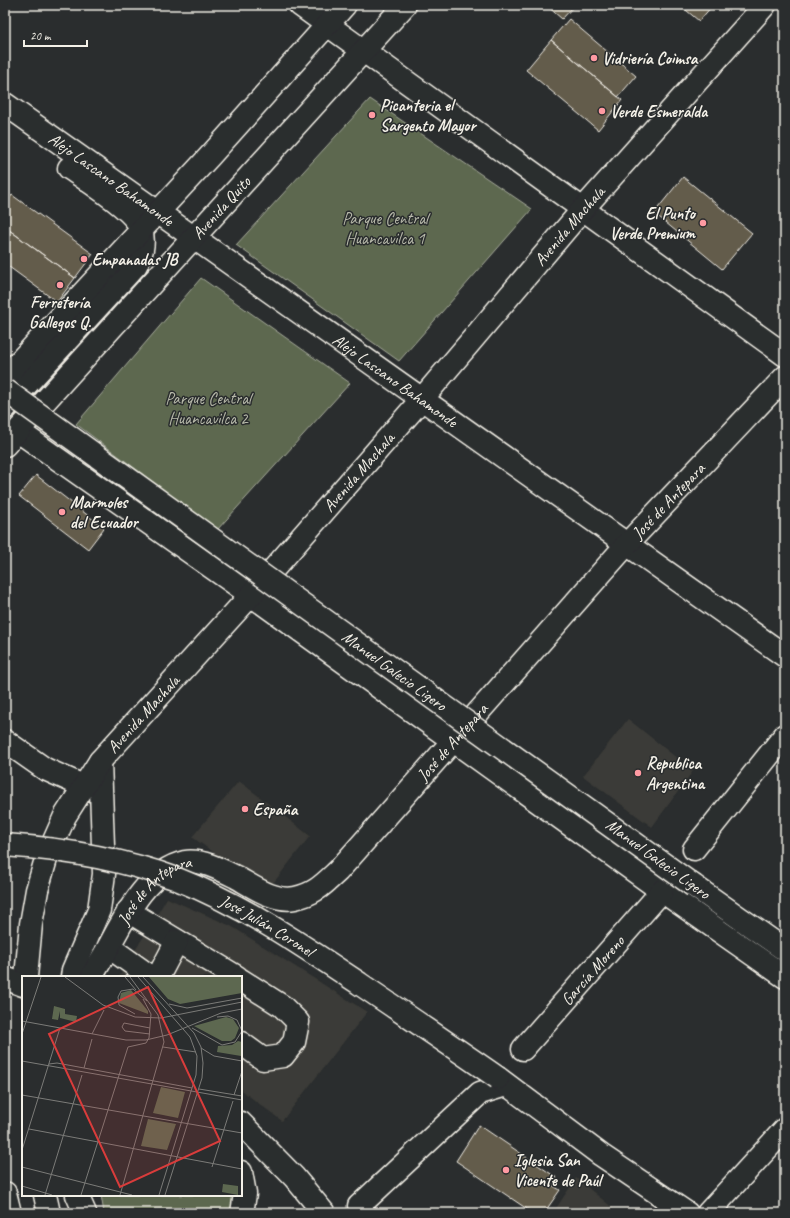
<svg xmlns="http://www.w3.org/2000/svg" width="790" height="1218" font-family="Caveat,sans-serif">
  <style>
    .built { fill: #3b3b37 }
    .green { fill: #5d6850; stroke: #a8ac9c }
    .building { fill: #645b4c; stroke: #f4f1e8 }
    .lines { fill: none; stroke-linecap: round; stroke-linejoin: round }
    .minor-casing { stroke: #f4f1e8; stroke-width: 25 }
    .major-casing { stroke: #f4f1e8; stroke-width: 25 }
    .minor { stroke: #2a2d2e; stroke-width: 22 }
    .major { stroke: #2a2d2e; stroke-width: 22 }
    .major-bridge-casing { stroke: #f4f1e8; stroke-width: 25; stroke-linecap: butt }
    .major-bridge { stroke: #2a2d2e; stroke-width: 22 }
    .poi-dot { fill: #ff9aa2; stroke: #2a2d2e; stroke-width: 1.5 }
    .labels { text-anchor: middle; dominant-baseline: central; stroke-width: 3; stroke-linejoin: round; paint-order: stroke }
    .poi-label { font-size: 17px; font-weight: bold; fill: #f4f1e8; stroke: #2a2d2e; text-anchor: start }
    .street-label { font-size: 17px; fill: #f4f1e8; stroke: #2a2d2e }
    .park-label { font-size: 17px; fill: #b8baab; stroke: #2a2d2e }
    .inset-road { fill: none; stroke: #7b7b78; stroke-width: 1 }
    .view { fill: #d93c3b; fill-opacity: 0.15; stroke: #d93c3b; stroke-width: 2 }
    .inset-edge { fill: none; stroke: #f4f1e8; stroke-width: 2 }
  </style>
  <rect width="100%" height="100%" fill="#2a2d2e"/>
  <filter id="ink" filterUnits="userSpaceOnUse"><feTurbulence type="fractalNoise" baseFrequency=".025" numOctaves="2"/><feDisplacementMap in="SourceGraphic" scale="8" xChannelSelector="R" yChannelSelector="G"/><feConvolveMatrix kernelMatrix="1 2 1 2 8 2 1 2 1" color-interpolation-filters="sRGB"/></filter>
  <g filter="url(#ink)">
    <path class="built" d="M628,719l65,52 -41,56 -69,-51z
      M239,781l71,55 -39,50 -44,-24 -35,-25z
      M167,898l64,28 136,86 -85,109 -41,-31v-113h-122z
      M576,1178l43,35h-66z"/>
    <path class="green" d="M370,99l162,110 -133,152 -163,-116z
      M201,278l149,105 -133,147 -141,-106z
      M101,1195h135l-1,18h-131z"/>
    <path class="building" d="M546,5h29l-13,14z
      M680,5h33l-14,16z
      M569,19l67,57 -18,21 -67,-57z
      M551,40l71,60 -24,30 -72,-60z
      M683,177l69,56 -30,36 -68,-56z
      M12,195l81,59 -18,24 -70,-51v-23z
      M5,227l70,51 -18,24 -52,-38z
      M36,475l68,53 -16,21 -69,-53z
      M479,1125l78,53 -5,7 8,5 -16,23h-11l-77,-52z"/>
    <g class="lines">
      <g class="minor-casing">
        <g id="minor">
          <path d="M300,5l485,350"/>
          <path id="s1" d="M5,104l780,552"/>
          <path d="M5,408l131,-143c6,-11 9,-23 5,-36 -6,-19 -55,-49 -72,-61"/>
          <path d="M18,431l233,164 411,296 123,86"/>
          <path d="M5,741l40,28 38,17"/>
          <path d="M694,849l91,-114"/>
          <path d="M128,911l109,66"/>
          <path d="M109,947l42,30"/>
          <path d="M72,977l1,-7 26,-60 5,-36 -4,-113"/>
          <path id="s2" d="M92,977c4,-10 11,-19 16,-29 17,-31 38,-77 77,-86 16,-3 37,8 51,15 18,10 38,25 59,21 20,-4 29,-14 43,-27l289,-327 158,-167"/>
          <path d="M158,977l19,-36"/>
          <path d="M241,980l41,26 16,16 -4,20 -11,14 -20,3 -22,-16"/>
          <path id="s3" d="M523,1049l139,-158"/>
          <path d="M359,1206l121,-113 26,-8"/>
          <path d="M708,1213l77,-84"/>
        </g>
      </g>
      <g class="major-casing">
        <g id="major">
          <path d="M5,377l204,-220 136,-152"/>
          <path id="s4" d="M5,445l400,-440"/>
          <path d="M694,886l91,64"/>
          <path id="s5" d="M26,977l5,-53 6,-34 9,-31 19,-43 35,-55 151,-166 171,-196 161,-190 182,-204"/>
          <path d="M5,978l18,7"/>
          <path d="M498,1078l103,77 86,58"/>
          <path d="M241,1123l53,54 30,36"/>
          <path d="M241,1172l4,22 -3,19"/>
          <path d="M5,1193l5,20"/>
          <path d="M45,1195l4,18"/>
          <path d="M77,1195l8,18"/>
        </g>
      </g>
      <use href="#minor" class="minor"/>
      <use href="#major" class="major"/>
      <g class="major-bridge-casing">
        <g id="major-bridge">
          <path id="s6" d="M5,390l689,496"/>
          <path id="s7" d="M5,845c58,4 117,14 172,34 66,26 125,66 183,105 46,31 92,62 138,94"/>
        </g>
      </g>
      <use href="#major-bridge" class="major-bridge"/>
    </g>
  </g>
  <g class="poi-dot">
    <circle cx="594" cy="58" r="4"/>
    <circle cx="602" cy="111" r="4"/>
    <circle cx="372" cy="115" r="4"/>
    <circle cx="703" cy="223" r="4"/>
    <circle cx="84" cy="259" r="4"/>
    <circle cx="60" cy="285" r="4"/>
    <circle cx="62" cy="512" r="4"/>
    <circle cx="638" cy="773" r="4"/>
    <circle cx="245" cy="809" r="4"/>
    <circle cx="506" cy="1170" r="4"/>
  </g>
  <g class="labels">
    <g class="poi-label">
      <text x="602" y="58">Vidriería Coimsa</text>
      <text x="380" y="105">Picanteria el<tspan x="380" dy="20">Sargento Mayor</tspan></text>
      <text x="610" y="111">Verde Esmeralda</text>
      <text x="695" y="213" text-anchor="end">El Punto<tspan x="695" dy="20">Verde Premium</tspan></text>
      <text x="92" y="259">Empanadas JB</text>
      <text x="60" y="302" text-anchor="middle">Ferretería<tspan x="60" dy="20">Gallegos Q.</tspan></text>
      <text x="70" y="502">Marmoles<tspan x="70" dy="20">del Ecuador</tspan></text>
      <text x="646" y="763">Republica<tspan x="646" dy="20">Argentina</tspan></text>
      <text x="253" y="809">España</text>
      <text x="514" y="1160">Iglesia San<tspan x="514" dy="20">Vicente de Paúl</tspan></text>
    </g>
    <g class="street-label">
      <text stroke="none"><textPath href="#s1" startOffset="130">Alejo Lascano Bahamonde</textPath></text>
      <text stroke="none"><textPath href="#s4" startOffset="321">Avenida Quito</textPath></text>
      <text stroke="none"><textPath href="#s5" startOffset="944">Avenida Machala</textPath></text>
      <text stroke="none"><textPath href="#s1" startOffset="478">Alejo Lascano Bahamonde</textPath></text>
      <text stroke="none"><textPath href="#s5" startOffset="620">Avenida Machala</textPath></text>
      <text stroke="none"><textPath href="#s2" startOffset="818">José de Antepara</textPath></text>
      <text stroke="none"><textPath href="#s6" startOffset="480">Manuel Galecio Ligero</textPath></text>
      <text stroke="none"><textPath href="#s5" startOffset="296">Avenida Machala</textPath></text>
      <text stroke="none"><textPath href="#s2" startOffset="494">José de Antepara</textPath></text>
      <text transform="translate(658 859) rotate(36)">Manuel Galecio Ligero</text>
      <text stroke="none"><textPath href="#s2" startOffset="110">José de Antepara</textPath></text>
      <text stroke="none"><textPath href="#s7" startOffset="277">José Julián Coronel</textPath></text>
      <text stroke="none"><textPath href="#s3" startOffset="105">García Moreno</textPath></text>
    </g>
    <g class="park-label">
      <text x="385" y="218">Parque Central<tspan x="385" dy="20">Huancavilca 1</tspan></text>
      <text x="208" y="398">Parque Central<tspan x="208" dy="20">Huancavilca 2</tspan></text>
    </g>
  </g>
  <g transform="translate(22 976)">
    <rect width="220" height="220" fill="#2a2d2e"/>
    <path d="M127,1h93v16l-62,11 -12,-5zM109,14l17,21v3l-29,-11 2,-10zM32,30l11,3v5l12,2 -1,6 -16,-4v-7l-2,9 -6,-1zM204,41l7,2 6,9 -4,10 -4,3h-9l-28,-15zM216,65l4,1 -1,14 -24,-4 1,-6 14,-1zM139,111l24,5 -7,26 -25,-5zM126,143l28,5 -9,26 -26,-4zM201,208l15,2v9l-16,-3z" fill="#5d6850"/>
    <path class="inset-road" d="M43,1l38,28 32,12 26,1 81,-16M103,1l11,13M116,1l52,60 7,19 -1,19 -37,120M121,1l51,56 7,14 2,16 -1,15 -37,117M147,28l18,4 55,-10M113,38l-16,-9 -1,-8 3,-6 12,-2 14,12M0,45l104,19h20l21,-5 54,-22 21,-4M170,52l30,17 13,-3 7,-11 -5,-11 -9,-4 -11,1M0,58l19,-57M70,58l12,-24M128,58l-25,-3 -3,-4 2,-4 26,5M141,71l33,5M179,72l13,8 28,5M0,85l220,39M27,88l8,-1 135,25M62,92l8,-29M177,113l43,7M0,119l220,38M212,119l8,-24M7,153l213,40M0,174l38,-122M0,191l110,28M190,191l21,-66M0,210l30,9M23,219l37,-120M59,219l47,-148 18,-4 3,-5 2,-24 -8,-15M98,219l44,-153 -6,-27 -28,-38"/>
    <path class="view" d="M126,11l72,154 -100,46 -71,-153z"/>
    <rect width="220" height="220" class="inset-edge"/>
  </g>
  <rect width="790" height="1218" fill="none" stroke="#2a2d2e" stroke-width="20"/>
  <rect x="10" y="10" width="770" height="1198" fill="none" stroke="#f4f1e8" stroke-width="1.5" filter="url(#ink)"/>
  <path d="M24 40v6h63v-6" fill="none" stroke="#f4f1e8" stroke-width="2"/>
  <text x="30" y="40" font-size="12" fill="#f4f1e8" stroke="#2a2d2e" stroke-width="3" paint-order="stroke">20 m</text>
</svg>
